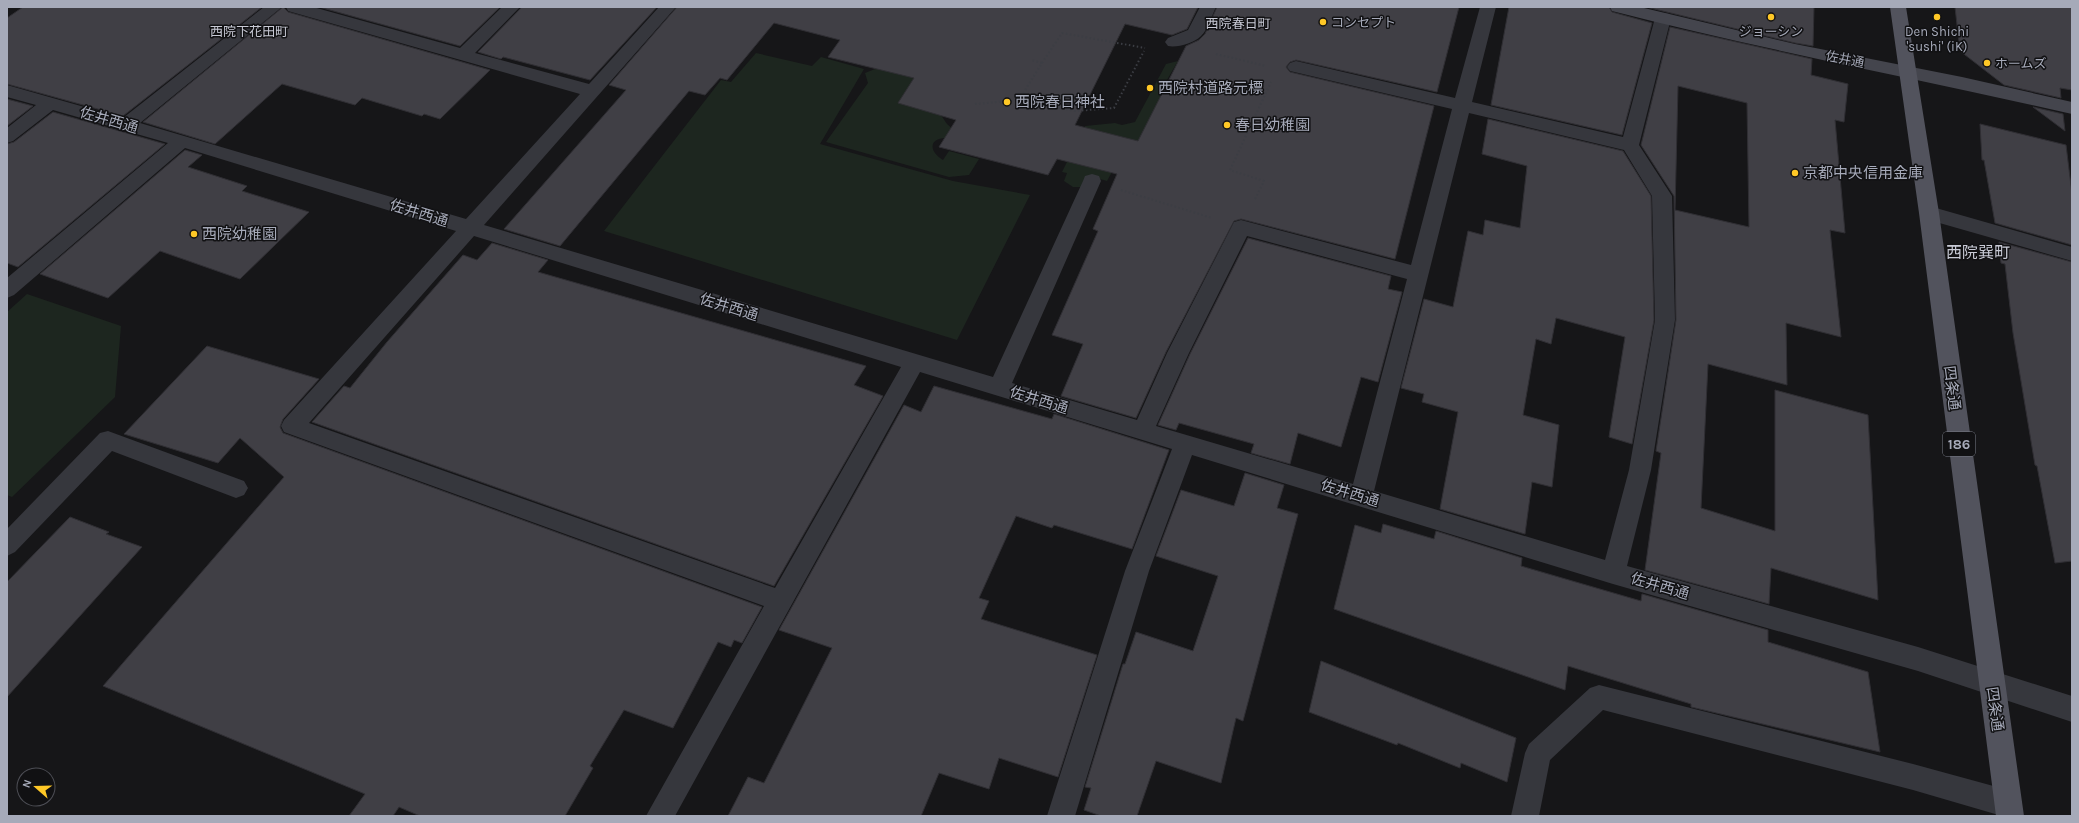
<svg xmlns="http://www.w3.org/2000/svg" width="2079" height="823" font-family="Karla,'Noto Sans JP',sans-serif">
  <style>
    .green { fill: #1d261f }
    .building { fill: #403f45; stroke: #302f34; fill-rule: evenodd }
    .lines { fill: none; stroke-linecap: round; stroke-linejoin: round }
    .path { stroke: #3c3e44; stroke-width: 2; stroke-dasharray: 1.5 2.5; stroke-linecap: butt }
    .street { fill: #36373d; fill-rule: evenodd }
    .secondary { fill: #44454d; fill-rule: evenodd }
    .primary { fill: #52535d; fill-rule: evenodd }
    .poi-dot { fill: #ffc826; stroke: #111113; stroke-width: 1.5 }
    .labels { text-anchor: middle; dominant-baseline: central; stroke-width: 3; stroke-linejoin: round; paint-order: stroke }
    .far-poi-label { font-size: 13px; fill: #a6aab9; stroke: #111113; text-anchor: start }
    .far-neighbourhood-label { font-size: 13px; fill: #c8cad5; stroke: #111113 }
    .far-street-label { font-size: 13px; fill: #a6aab9; stroke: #111113 }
    .shield { fill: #111113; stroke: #797c87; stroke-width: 1 }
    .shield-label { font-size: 14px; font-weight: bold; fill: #a6aab9 }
    .poi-label { font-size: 15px; fill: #a6aab9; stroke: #111113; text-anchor: start }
    .street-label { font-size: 15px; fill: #a6aab9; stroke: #111113 }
    .neighbourhood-label { font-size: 16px; fill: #c8cad5; stroke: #111113 }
  </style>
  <rect width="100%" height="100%" fill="#161618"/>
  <path class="green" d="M898,52l49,72 9,8 -3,7c-20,-5 -29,9 -10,21l6,-9 30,8 -10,16 -20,2 -123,-35 42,-59 -3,-10 15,-6z
    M756,53l56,13 9,-9 43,12 -44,75 133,37 77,14 -73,145 -353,-109 117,-151 10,2z
    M1178,61l-14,24 2,1 -20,60 -18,-4 -21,39 -14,-4 -10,10h-10l-9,-6 3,-8 -5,-1 23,-46 30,-3 7,2 13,-3 31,-58z
    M27,294l94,32 -6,71 -103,100 -5,-2v-183z"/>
  <path class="building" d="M23,7h239l-139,109 -116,-32v-66z
    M283,7l5,5 202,58 -50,49 -16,-5 -2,2 -60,-18 -7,7 -73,-21 -67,60 -72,-22z
    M319,7h181l-40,39z
    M522,7h135l-67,73 -87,-23 -2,2 -23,-7z
    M677,7h521l-11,22 -15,6 -47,-11 -50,101 63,16 48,-95 13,-6 6,-6 12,-27h242l-22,85 -141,-32 -6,2 -4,5 4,5 144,34 -39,153 -154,-40 -7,2 -68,131 -30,66 -75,-22 22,-52 -31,-9 46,-104 -5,-2 24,-55 -60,-15 -9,16 -109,-28 17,-27 -58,-17 16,-25 -86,-21 12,-17 -66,-17 -47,57 -7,-2 -15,17 -16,-4 -129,155 -56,-17 122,-139 -17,-5z
    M1509,7h100l3,5 40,11 -30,112 -131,-30z
    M1646,7h168l-1,39 -18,-3z
    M1955,7h117v83l-12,-2 1,10 -57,-13 -44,-34z
    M1670,27l142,32 -1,16 37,9 -4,38 -9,-2 10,113 -15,-3 11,107 -55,-14 1,62 -79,-21 -7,144 74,23v-141l93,25 10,185 -107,-32 -2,36 -124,-34 16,-117 -5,-2 20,-131 -2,-124 -33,-51zM1678,86l69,17 2,124 -74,-17z
    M7,99l26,7 -26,20z
    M2033,107l30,7 2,17z
    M53,112l112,32 -147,123 -11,-4v-119l7,-2z
    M1488,119l135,32 28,45 3,124 -22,124 -23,-7 16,-100 -69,-19 -5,26 -15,-5 -13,76 36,10 -7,62 -20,-5 -7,52 -85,-25 18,-97 -36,-10 2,-8 -23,-6 23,-89 29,8 15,-76 15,4 2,-15 35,8 7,-62 -45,-12z
    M1980,124l86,21 6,49v51l-77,-22 -11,-63h-2z
    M185,150l17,5 -14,12 59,19 -5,5 67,21 -69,67 -80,-28 -52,47 -68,-24z
    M1248,238l143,38 -3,13 14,3 -24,90 -17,-5 -20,70 -43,-14 -8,31 -39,-11 3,-9 -75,-21 -3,7 -18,-5 32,-71z
    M1999,242l73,20v299l-17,2 -18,-97 -2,-1 -22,-132 -8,-69 -4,-1z
    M492,243l56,17 -10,12 328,94 -12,19 29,11 -109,190 -462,-164 32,-36 6,2 37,-46 76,-87 14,5z
    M207,346l112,33 -36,40 -3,8 3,6 479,174 -20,36 -8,-3 -3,7 -13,-5 -45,86 -49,-18 -34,56 3,2 -28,48h-145l-21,-9 -6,9h-44l16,-22 -262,-108 181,-209 -44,-39 -22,25 -94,-29z
    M934,386l118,33 2,-5 115,36 -37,99 -78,-24 -2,3 -36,-12 -37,82 10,3 -8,18 116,36 -39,122 -59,-19 -10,31 -50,-16 -18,43h-193l20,-39 16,6 68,-135 -53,-18 125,-225 17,7z
    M1245,473l39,12 -7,23 21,6 -55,207 -7,-3 -15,65 -65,-22 -19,55h-36l-17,-6 7,-22 -6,-1 38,-123h2l11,-32 57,19 25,-75 -62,-20 25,-66 53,16z
    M70,517l39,15 -3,2 36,13 -135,150v-115z
    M1383,524l51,15 2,-8 86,27 -1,8 120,35 1,-7 126,36v12l100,30 12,80 -189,-45v-3l-123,-38 -3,24 -231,-81 21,-84 26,8z
    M1321,661l195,77 -9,44 -46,-19 -1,5 -62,-25 -1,2 -88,-33z"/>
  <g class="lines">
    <path class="path" d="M1216,54l50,12
      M1042,63l20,-30 83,15
      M1019,100l56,11 39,-3 30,-57
      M975,104l44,-4 23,-37 -11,-3
      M1121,190l91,28
      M1255,199l9,-18 -34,-11 41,-88"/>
    <path class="street" d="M264,7h18l-142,116 326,96 114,-125 -292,-83 -2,-4h27l147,41 42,-41h18l-45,46 114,31 70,-77h17l-192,218 509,152 90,-196 2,-5 7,-2 7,2 2,5 -89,202 125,37 30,-67 67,-131 7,-2 170,45 41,-156 -162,-38 -3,-4 3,-4 6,-2 159,37 25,-91h16l-24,95 151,35 32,-119 2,-4 6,-1 6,1 2,4 -32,127 33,51 3,124 -24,150 -24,96 291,81 154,49v26l-154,-51 -305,-87 -421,-129 -43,116 -74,245h-28l78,-245 47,-122 -252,-77 -245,444h-29l118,-210 -480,-174 -3,-6 3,-6 172,-189 -271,-83 -171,147 -7,3v-20l161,-135 -115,-33 -40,31 -6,2v-15l29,-23 -29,-8v-12l116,33zM1469,113l155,37 28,46 3,124 -26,150 -24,90 -231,-69zM474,236l427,131 -126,221 -466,-165zM1247,236l160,43 -54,205 -197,-58 33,-73z
      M1200,7h16c-4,8 -8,23 -15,29 -7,7 -24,12 -33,10l-3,-4 3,-4 20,-8z
      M1929,206l143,41v14l-150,-43 -3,-5 3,-5z
      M108,431l136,50 4,7 -4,7 -8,3 -124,-47 -97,101 -8,4v-27l93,-96z
      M1599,685l314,79 95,26 10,4 4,10 -4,10 -6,2h-10l-89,-26 -310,-80 -53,50 -11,56h-28l14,-63 4,-9 61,-56z"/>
    <path class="secondary" d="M1610,7h30l155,37 167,33 110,25v12c-153,-35 -308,-64 -460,-103z"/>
    <path class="primary" d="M1890,7h16l33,206 85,603h-28l-77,-603z"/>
  </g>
  <g class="poi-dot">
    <circle cx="1771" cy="17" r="4"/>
    <circle cx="1937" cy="17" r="4"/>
    <circle cx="1323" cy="22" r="4"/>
    <circle cx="1987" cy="63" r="4"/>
    <circle cx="1150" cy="88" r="4"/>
    <circle cx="1007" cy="102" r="4"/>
    <circle cx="1227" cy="125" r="4"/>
    <circle cx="1795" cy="173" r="4"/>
    <circle cx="194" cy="234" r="4"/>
  </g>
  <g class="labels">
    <g class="far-poi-label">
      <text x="1331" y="22">コンセプト</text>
      <text x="1771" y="31" text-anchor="middle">ジョーシン</text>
      <text x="1937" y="31" text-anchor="middle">Den Shichi<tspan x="1937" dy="15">'sushi' (iK)</tspan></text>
      <text x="1995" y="63">ホームズ</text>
    </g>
    <g class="far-neighbourhood-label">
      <text x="1238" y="23">西院春日町</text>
      <text x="249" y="31">西院下花田町</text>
    </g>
    <g class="far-street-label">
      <text transform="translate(1845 59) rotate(11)">佐井通</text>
    </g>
    <rect class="shield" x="1943" y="432" width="32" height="24" rx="3"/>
    <g class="shield-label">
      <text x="1959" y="444">186</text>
    </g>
    <g class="poi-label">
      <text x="1158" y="88">西院村道路元標</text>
      <text x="1015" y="102">西院春日神社</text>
      <text x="1235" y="125">春日幼稚園</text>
      <text x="1803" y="173">京都中央信用金庫</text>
      <text x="202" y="234">西院幼稚園</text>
    </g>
    <g class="street-label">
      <text transform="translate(109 120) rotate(16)">佐井西通</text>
      <text transform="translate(419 213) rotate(17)">佐井西通</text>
      <text transform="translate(729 307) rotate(17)">佐井西通</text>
      <text transform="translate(1952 388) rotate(83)">四条通</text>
      <text transform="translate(1039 400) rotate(17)">佐井西通</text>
      <text transform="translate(1350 493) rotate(17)">佐井西通</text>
      <text transform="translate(1660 586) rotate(16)">佐井西通</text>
      <text transform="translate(1995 709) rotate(82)">四条通</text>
    </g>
    <g class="neighbourhood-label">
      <text x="1978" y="252">西院巽町</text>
    </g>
  </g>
  <rect width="2079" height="823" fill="none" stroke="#a6aab9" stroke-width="16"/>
  <g transform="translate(36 787) rotate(290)"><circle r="19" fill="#111113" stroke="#4d4e55"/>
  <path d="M0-3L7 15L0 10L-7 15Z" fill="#ffc826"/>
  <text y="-6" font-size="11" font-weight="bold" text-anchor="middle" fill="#a6aab9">N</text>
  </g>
</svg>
